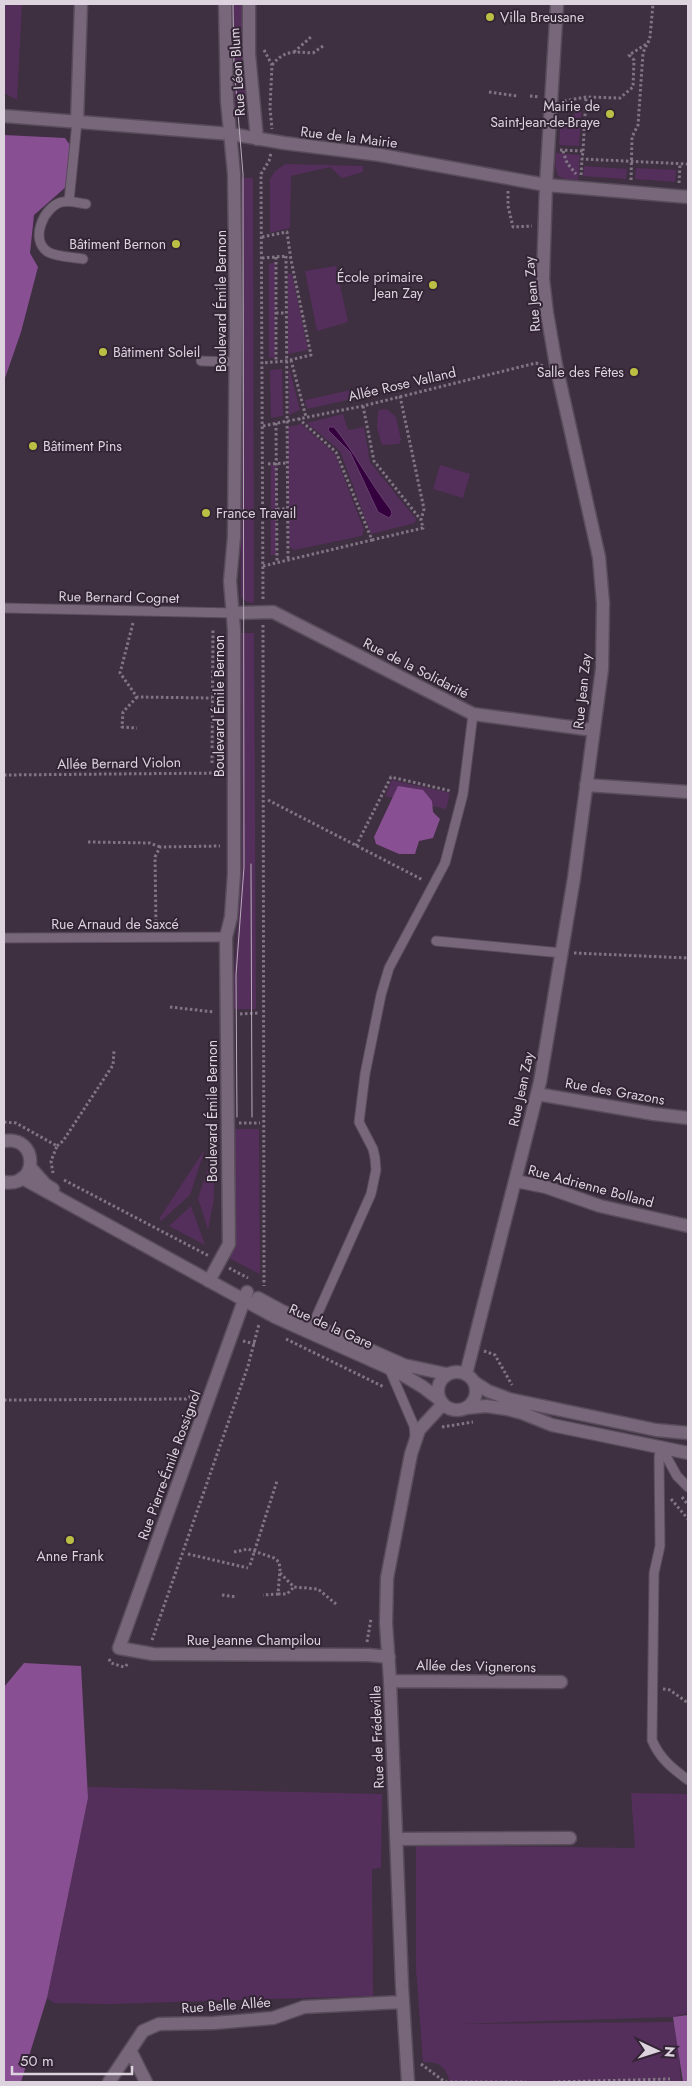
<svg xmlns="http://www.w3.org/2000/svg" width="692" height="2086" font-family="Jost,sans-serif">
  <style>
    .green { fill: #552f5b }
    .forest { fill: #885092 }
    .water { fill: #35003e; stroke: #673f6e }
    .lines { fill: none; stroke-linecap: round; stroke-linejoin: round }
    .service-casing { stroke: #584c5a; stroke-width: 11 }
    .minor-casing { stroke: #584c5a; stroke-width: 15 }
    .tertiary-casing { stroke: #584c5a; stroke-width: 15 }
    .path { stroke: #817584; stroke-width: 3; stroke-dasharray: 2.5 2.5; stroke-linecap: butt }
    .service { stroke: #78667a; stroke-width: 9 }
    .minor { stroke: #78667a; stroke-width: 12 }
    .tertiary { stroke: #78667a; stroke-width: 12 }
    .tram { stroke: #b7adb9; stroke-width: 1 }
    .poi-dot { fill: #bbc045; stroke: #342536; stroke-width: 2 }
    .labels { text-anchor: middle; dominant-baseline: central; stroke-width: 4; stroke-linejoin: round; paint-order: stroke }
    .poi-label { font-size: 14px; fill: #dcd3de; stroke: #342536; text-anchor: start }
    .street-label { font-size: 14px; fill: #dcd3de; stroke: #342536 }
  </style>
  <rect width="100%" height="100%" fill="#3e2f41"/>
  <path class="green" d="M5,4h17l-5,96 -13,-7z
    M230,4h13v45l5,57 -16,1z
    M582,107l-3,39 -20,-1 1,-18z
    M556,153l24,2 -2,25 -13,-1 -7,-3 -3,-12z
    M285,164l78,2v6l-21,6 -12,-11 -39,9 -1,52 -20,5v-54l5,-8z
    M584,166l43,3 -1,10 -43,-3z
    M636,168l40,2 -1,12 -40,-3z
    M239,178h14l1,425 -7,-1 -6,-5z
    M275,262v95l-6,1v-94z
    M336,266l12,56 -31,9 -12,-60z
    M288,273l4,1 16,76 -20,4z
    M289,367l11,43 -11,5z
    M282,369l1,47 -12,2 -1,-48z
    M355,389l2,9 -50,11 -2,-9z
    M387,409l9,8 5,23 -2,4 -17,1 -5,-17 1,-18z
    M343,414l5,16 16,-3 6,35 46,57 -1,4 -44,11 -31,-83 -33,-28z
    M301,424l34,30 29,76 -2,6 -68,14 -5,-4 -1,-119z
    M271,465h5v90h-5z
    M440,465l30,9 -7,24 -30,-9z
    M240,633h14l2,376h-23c0,-43 6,-85 8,-129 3,-82 0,-165 -1,-247z
    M392,780l58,13 -4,16 -61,-13z
    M232,1129h27l1,145 -33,-17z
    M205,1149l-15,46 -29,26 -2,-2z
    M212,1157h2v42l-6,31 -10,-32z
    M191,1206l14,39 -36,-19z
    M88,1787l294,7 -1,74 -9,1 1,127 -264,8 -55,-1 -7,-5 41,-200z
    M631,1793l57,1v219l-15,4 -215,7 218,-2 5,60h-231c-5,-16 -10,-20 -27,-20l-7,-94v-123l219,3z"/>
  <path class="forest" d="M4,135l61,3 7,10 -5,38 -33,29 -4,38 8,14 -17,65 -17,49z
    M398,786l25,4 9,11 1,11 7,7 -7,19 -14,3 -4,13h-16l-23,-10 -2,-7z
    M24,1663l57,3 7,132 -41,200 -26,84h-17v-395z
    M688,2015v67h-5l-10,-65z"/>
  <path class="water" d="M329,427h5c21,26 36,56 57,83l1,4 -3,4 -11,-6 -28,-60 -22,-22z"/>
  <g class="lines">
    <g class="service-casing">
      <path id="service" d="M69,201l8,-79
        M83,259c-11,-2 -26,-2 -35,-7 -19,-12 -4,-46 14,-50 8,-2 16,1 24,2
        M201,361l35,1
        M4,608l229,5
        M4,938l222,-1
        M436,941l126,12
        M313,1324l58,-130 5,-24 -1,-12 -2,-9 -14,-27 6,-48 16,-79 8,-27 56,-105 18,-69 10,-80
        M389,1368l25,58 1,11
        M661,1447l-2,10 1,89 -6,27 -2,167c8,19 20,28 36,40
        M661,1447l16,29 11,11"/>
    </g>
    <g class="minor-casing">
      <path id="minor" d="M249,4v50l8,85
        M4,116l227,18 53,9 96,12 166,30 142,12
        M77,122l4,-118
        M233,613l40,-1 200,102 120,16
        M586,785l102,7
        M537,1094l117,20 34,4
        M516,1181l30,6 54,19 88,20
        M209,1281l20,-37 -3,-307 5,-20 3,-43v-244l-4,-49 4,-44 2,-222 -2,-141 -7,-73 -2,-97
        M247,1292l-128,356 34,6 216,1 20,2
        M466,1374l74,-292 34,-204 28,-209 1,-66 -4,-46 -43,-192 -9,-52 -4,-34 3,-94 11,-181
        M390,1681l171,1
        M396,1839l174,-1
        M131,2052l15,30
        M109,2082l34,-51 16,-7 55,-1 59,-5 31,-11 98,-5
        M408,2082l-6,-96 -12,-305 -4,-58 1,-45 24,-124 8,-24 24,-26"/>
    </g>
    <g class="tertiary-casing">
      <path id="tertiary" d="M4,1141c35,-6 35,47 0,41
        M30,1167l15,17 8,5
        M22,1178l253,139 125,56 23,14 17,13
        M258,1298l24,13 122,54 42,9
        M438 1391a19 19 0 1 1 38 0a19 19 0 1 1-38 0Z
        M474,1382l14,9 21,8 147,31 32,3
        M466,1408l20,-2 21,3 15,4 30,12 136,28"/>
    </g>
    <path class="path" d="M264,50l8,15 -2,43 2,21
      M294,52l18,-16
      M272,65c13,-16 23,-13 41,-12l10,-7
      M489,92l28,4
      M530,96l9,1
      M564,101l22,-4 34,1 13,-11 1,-27 -5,-5 19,-12 2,-6 3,-33
      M560,150l23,1 -1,8 106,5
      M563,151l4,12 9,11
      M583,151l3,-54
      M581,175l1,-16
      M631,180l1,-43 6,-12 5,-72 4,-9
      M679,183l1,-19
      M508,191v15l5,21 19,-1
      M262,237l25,-5 4,28 20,95 -25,6 -24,2
      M286,256l2,304
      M276,257v105
      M262,258l25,-2
      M276,313h10
      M291,360l15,57
      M363,406l11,55 47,59
      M276,423l1,139
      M263,426l100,-20 173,-43 7,3
      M268,464l18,-1
      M277,509h10
      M372,540l51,-12 -2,-8 3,-11 -24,-113
      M263,566l109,-26 -36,-88 -37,-33
      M263,599l-2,-425 8,-13 2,-8
      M133,623l-13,50 17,24 75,1
      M263,625l1,661
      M137,697l-14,15 -1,15 15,1
      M212,763l1,-135
      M4,775l217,-2
      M268,800l155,80
      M88,842l62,1 10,4
      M356,846l35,-69 60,14
      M156,927l-1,-70 5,-10 60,-1
      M574,953l114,5
      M170,1007l44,5
      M240,1014l19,-1
      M4,1122l12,1 41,23 -6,15 2,12
      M239,1123h21
      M57,1146l6,-5 50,-76 1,-14
      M64,1180l145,76
      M229,1268l19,10
      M286,1339l98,48
      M243,1341l12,3
      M484,1351l11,4 17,30
      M4,1400l182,-1 9,-5
      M442,1427l31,-5
      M682,1497l6,8
      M671,1499l17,20
      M234,1552l14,-3 26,9 5,4 1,7 -2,25 -15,1
      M188,1554l60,14
      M250,1565l27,-84
      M280,1573l14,14 24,2 18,15
      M278,1594h9l7,-7
      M222,1595l15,2
      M152,1640l96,-274 11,-42
      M367,1642l4,-23
      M109,1659l2,4 13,4 4,-3
      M663,1689l7,1 18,13
      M421,2064l24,18h81
      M553,2082l117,-3"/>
    <use href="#service" class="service"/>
    <use href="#minor" class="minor"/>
    <use href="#tertiary" class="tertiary"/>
    <path class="tram" d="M233,4l1,61 9,109 1,693 -8,108 1,142
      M251,864l1,253"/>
  </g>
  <g class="poi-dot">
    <circle cx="490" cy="17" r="5"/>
    <circle cx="610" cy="114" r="5"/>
    <circle cx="176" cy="244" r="5"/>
    <circle cx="433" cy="285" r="5"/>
    <circle cx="103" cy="352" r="5"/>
    <circle cx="634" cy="372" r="5"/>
    <circle cx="33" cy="446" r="5"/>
    <circle cx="206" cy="513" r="5"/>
    <circle cx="70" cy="1540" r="5"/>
  </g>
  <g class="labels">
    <g class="poi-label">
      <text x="500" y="17">Villa Breusane</text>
      <text x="600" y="106" text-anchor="end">Mairie de<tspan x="600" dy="16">Saint-Jean-de-Braye</tspan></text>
      <text x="166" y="244" text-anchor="end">Bâtiment Bernon</text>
      <text x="423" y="277" text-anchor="end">École primaire<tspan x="423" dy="16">Jean Zay</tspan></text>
      <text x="113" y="352">Bâtiment Soleil</text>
      <text x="624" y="372" text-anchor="end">Salle des Fêtes</text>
      <text x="43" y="446">Bâtiment Pins</text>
      <text x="216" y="513">France Travail</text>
      <text x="70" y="1556" text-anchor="middle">Anne Frank</text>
    </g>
    <g class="street-label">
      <text transform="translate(237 72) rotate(-94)">Rue Léon Blum</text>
      <text transform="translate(349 137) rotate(7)">Rue de la Mairie</text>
      <text transform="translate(532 294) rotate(-95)">Rue Jean Zay</text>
      <text transform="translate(221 301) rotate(-90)">Boulevard Émile Bernon</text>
      <text transform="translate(402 384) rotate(-13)">Allée Rose Valland</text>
      <text transform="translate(119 597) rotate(1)">Rue Bernard Cognet</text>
      <text transform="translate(416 668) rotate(27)">Rue de la Solidarité</text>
      <text transform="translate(582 691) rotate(-84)">Rue Jean Zay</text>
      <text transform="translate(219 706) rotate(-90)">Boulevard Émile Bernon</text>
      <text transform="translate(119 763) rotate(-1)">Allée Bernard Violon</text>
      <text x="115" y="924">Rue Arnaud de Saxcé</text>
      <text transform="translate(521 1089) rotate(-78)">Rue Jean Zay</text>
      <text transform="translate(615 1091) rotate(10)">Rue des Grazons</text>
      <text transform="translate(212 1111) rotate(-90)">Boulevard Émile Bernon</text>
      <text transform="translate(591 1186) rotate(15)">Rue Adrienne Bolland</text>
      <text transform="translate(331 1326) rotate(24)">Rue de la Gare</text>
      <text transform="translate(169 1465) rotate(-70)">Rue Pierre-Émile Rossignol</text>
      <text x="254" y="1640">Rue Jeanne Champilou</text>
      <text transform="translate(476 1666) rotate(1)">Allée des Vignerons</text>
      <text transform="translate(377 1737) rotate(-92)">Rue de Frédeville</text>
      <text transform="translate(226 2005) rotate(-4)">Rue Belle Allée</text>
    </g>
  </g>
  <rect width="692" height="2086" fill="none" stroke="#dcd3de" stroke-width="10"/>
  <g transform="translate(657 2051) rotate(94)" stroke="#342536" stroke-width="4" paint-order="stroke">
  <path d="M0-4L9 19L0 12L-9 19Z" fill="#dcd3de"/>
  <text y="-8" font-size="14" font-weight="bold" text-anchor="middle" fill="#dcd3de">N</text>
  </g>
  <path d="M12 2066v8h120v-8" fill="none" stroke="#dcd3de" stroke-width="2.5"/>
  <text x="20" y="2066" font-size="15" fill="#dcd3de" stroke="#342536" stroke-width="4" paint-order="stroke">50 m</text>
</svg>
